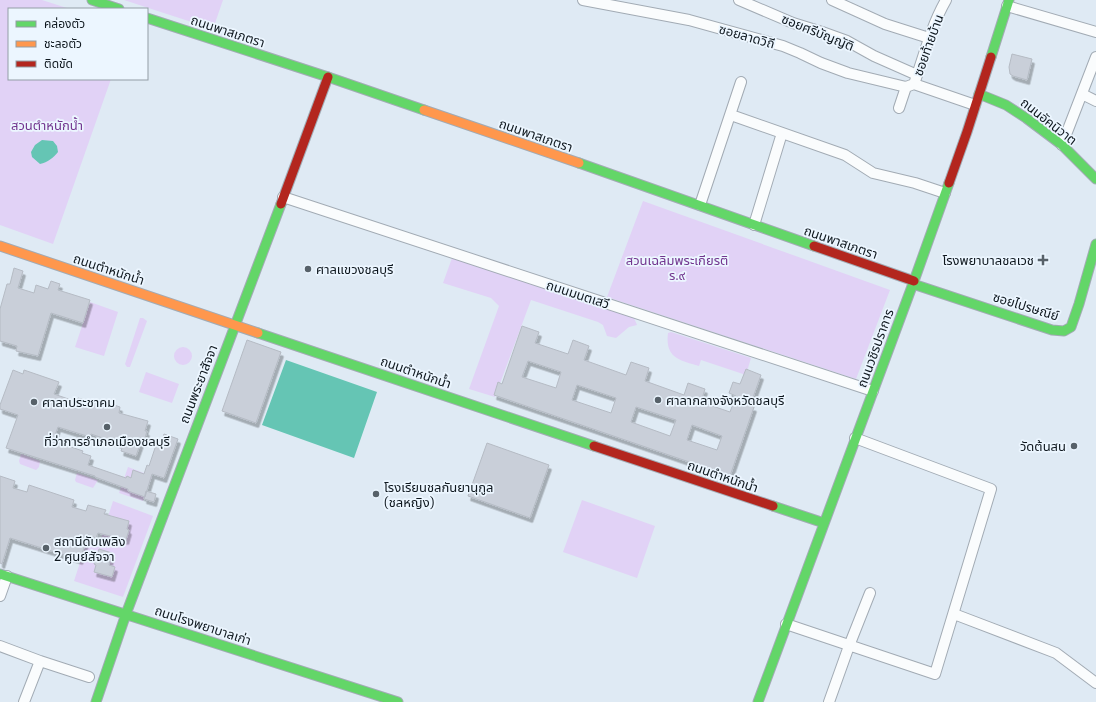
<svg xmlns="http://www.w3.org/2000/svg" width="1096" height="702" font-family="'Exo 2','Noto Sans Thai',sans-serif">
  <style>
    .green { fill: #e1d2f6 }
    .water { fill: #65c5b4 }
    .building { fill: #c9cfd9; stroke: #b5bbc4; fill-rule: evenodd; filter: url(#shadow) }
    .lines { fill: none; stroke-linecap: round; stroke-linejoin: round }
    .street-casing { stroke: #a2abb4; stroke-width: 12 }
    .fast-casing { stroke: #a2abb4; stroke-width: 11 }
    .slow-casing { stroke: #a2abb4; stroke-width: 11 }
    .jam-casing { stroke: #a2abb4; stroke-width: 11 }
    .street { stroke: #fafcfd; stroke-width: 10 }
    .fast { stroke: #63d668; stroke-width: 9 }
    .slow { stroke: #ff974d; stroke-width: 9 }
    .jam { stroke: #b3261e; stroke-width: 9 }
    .poi-dot { fill: #576169; stroke: #ecf6ff; stroke-width: 1.5 }
    .labels { text-anchor: middle; dominant-baseline: central; stroke-width: 3.5; stroke-linejoin: round; paint-order: stroke }
    .street-label { font-size: 13px; fill: #0e171e; stroke: #ecf6ff }
    .park-label { font-size: 13px; fill: #72358f; stroke: #ecf6ff }
    .poi-label { font-size: 13px; fill: #0e171e; stroke: #ecf6ff; text-anchor: start }
  </style>
  <defs>
    <filter id="shadow"><feDropShadow dx="2.5" dy="4.5" stdDeviation="0" flood-color="#0004"/></filter>
  </defs>
  <rect width="100%" height="100%" fill="#dfeaf4"/>
  <path class="green" d="M0,0h42l28,9h-61v70h102l-58,165 -53,-19z
    M124,0h99l-10,29z
    M643,201l247,89 -34,89 -249,-82z
    M452,258l182,60 3,7 -8,2 -13,11 -9,-2 -4,-11 -5,-3 -67,-22 -36,97 -26,-8 30,-83 -8,-8 -48,-15z
    M90,302l28,10 -14,44 -29,-9z
    M140,318h3l4,3 -17,46h-3l-2,-3z
    M671,332l80,26 -5,17 -45,-15 -2,6c-20,-6 -34,-8 -31,-33z
    M174 356a9 9 0 1 1 18 0a9 9 0 1 1-18 0Z
    M146,372l33,12 -7,19 -33,-11z
    M21,454l19,7 -1,6 -3,3 -16,-6 -1,-3z
    M128,467l24,9 -9,25 -24,-8z
    M77,473l21,7 -5,8 -17,-6 -1,-2z
    M582,500l73,26 -18,52 -74,-26z
    M113,501l40,15 -30,81 -49,-16 14,-43 12,4z"/>
  <path class="water" d="M42,140l11,1 4,5 1,6c-5,6 -10,10 -18,12l-8,-7 -1,-5 4,-7z
    M286,360l91,32 -23,66 -92,-33z"/>
  <path class="building" d="M1012,54l20,5 -5,21 -14,-4 -3,-2 -1,-7z
    M14,268l9,3 -5,17 16,5 2,-8 12,4 3,-8 9,3 -2,6 32,10 -7,23 -32,-10 -13,43 -22,-5 1,-5 -17,-5v-32l7,-25h3z
    M522,326l17,6 -4,11 33,11 5,-14 16,6 -5,14 42,15 5,-13 18,6 -4,13 39,14 4,-12 17,6 -4,13 29,10 6,-16 -7,-3 4,-11 7,2 6,-15 15,6 -11,31 4,1 -24,69 -236,-81 4,-13 4,2zM528,361l33,11 -5,16 -34,-11zM577,385l39,13 -5,15 -39,-13zM636,407l40,13 -6,16 -39,-14zM692,425l30,11 -5,14 -30,-10z
    M247,340l34,12 -25,71 -34,-12z
    M13,370l10,4 1,-4 35,12 -5,12 23,8 1,-4 29,9 1,-4 12,4 -1,6 29,8 -3,10h2l-3,11h-3l-5,14 -15,-5 2,-6 -32,-11 -1,3 -32,-10 -5,14 30,10 -1,2 9,3 -3,9 38,13 1,-2 4,2 2,-8 11,4 3,-9 2,1 7,-21 4,1 4,-12 14,5 -14,39 -12,-4 -7,23 -17,-6v-2l-33,-12v-1l-89,-28 12,-33 -18,-6v-4z
    M487,443l62,22 -19,53 -62,-22z
    M0,476l15,5 -2,7 14,4 2,-7 45,15 -2,7 14,4 2,-6 18,5 -2,4 25,7 -2,8 2,1 -3,10 -28,-7 -2,5 -8,-3 -8,25 -70,-22 -8,26 -2,-1z
    M146,491l10,3 -2,8 -10,-3z
    M99,549l13,4 -3,12 6,2 -3,10 -18,-5 2,-7 -2,-1z"/>
  <g class="lines">
    <g class="street-casing">
      <path id="street" d="M583,0l106,20 94,26 17,7 21,10 27,10 58,14
        M739,0l54,23 29,9 25,9 27,15 43,19
        M832,0l53,24 44,14
        M1007,6l89,26
        M914,84l61,21
        M1082,94l14,7
        M899,108l7,-21 8,-3c10,-28 17,-58 32,-84
        M731,115l114,40 28,18 42,10 30,10
        M1062,145l34,-88
        M283,197l590,194
        M700,205l41,-123
        M754,225l28,-92
        M0,596l7,-20
        M954,614l102,39 40,30
        M786,624l149,50 56,-185 -136,-51
        M0,646l40,15 49,16
        M24,702l16,-41
        M829,702l20,-56 21,-53"/>
    </g>
    <g class="fast-casing">
      <path id="fast" d="M92,0l27,9
        M147,18l181,59 96,33
        M991,57l18,-57
        M979,94l27,11 20,13 36,27 34,34
        M579,163l235,83
        M913,284l139,46 12,1 7,-4 8,-23 17,-60
        M258,333l336,113
        M773,506l51,17
        M0,574l398,128
        M96,702l30,-88 155,-410
        M758,702l156,-421 35,-98"/>
    </g>
    <g class="slow-casing">
      <path id="slow" d="M424,110l155,53
        M0,246l258,87"/>
    </g>
    <g class="jam-casing">
      <path id="jam" d="M949,183l18,-51 24,-75
        M281,204l47,-127
        M814,246l100,35
        M594,446l179,60"/>
    </g>
    <use href="#street" class="street"/>
    <use href="#fast" class="fast"/>
    <use href="#slow" class="slow"/>
    <use href="#jam" class="jam"/>
  </g>
  <g class="poi-dot">
    <path d="M1041 254h4v4h4v4h-4v4h-4v-4h-4v-4h4z"/>
    <circle cx="308" cy="269" r="4"/>
    <circle cx="658" cy="400" r="4"/>
    <circle cx="34" cy="402" r="4"/>
    <circle cx="107" cy="427" r="4"/>
    <circle cx="1074" cy="446" r="4"/>
    <circle cx="376" cy="494" r="4"/>
    <circle cx="46" cy="548" r="4"/>
  </g>
  <g class="labels">
    <g class="street-label">
      <text transform="translate(228 31) rotate(18)">ถนนพาสเภตรา</text>
      <text transform="translate(818 32) rotate(22)">ซอยศรีบัญญัติ</text>
      <text transform="translate(747 36) rotate(16)">ซอยลาดวิถี</text>
      <text transform="translate(928 45) rotate(-70)">ซอยท้ายบ้าน</text>
      <text transform="translate(1049 121) rotate(38)">ถนนอัคนิวาต</text>
      <text transform="translate(536 135) rotate(19)">ถนนพาสเภตรา</text>
      <text transform="translate(841 242) rotate(19)">ถนนพาสเภตรา</text>
      <text transform="translate(109 269) rotate(18)">ถนนตำหนักน้ำ</text>
      <text transform="translate(578 294) rotate(18)">ถนนมนตเสวี</text>
      <text transform="translate(1026 306) rotate(17)">ซอยไปรษณีย์</text>
      <text transform="translate(875 348) rotate(-70)">ถนนวชิรปราการ</text>
      <text transform="translate(416 372) rotate(19)">ถนนตำหนักน้ำ</text>
      <text transform="translate(198 384) rotate(-69)">ถนนพระยาสัจจา</text>
      <text transform="translate(723 476) rotate(19)">ถนนตำหนักน้ำ</text>
      <text transform="translate(203 625) rotate(18)">ถนนโรงพยาบาลเก่า</text>
    </g>
    <g class="park-label">
      <text x="47" y="125">สวนตำหนักน้ำ</text>
      <text x="677" y="260">สวนเฉลิมพระเกียรติ<tspan x="677" dy="15">ร.๙</tspan></text>
    </g>
    <g class="poi-label">
      <text x="1034" y="260" text-anchor="end">โรงพยาบาลชลเวช</text>
      <text x="316" y="269">ศาลแขวงชลบุรี</text>
      <text x="666" y="400">ศาลากลางจังหวัดชลบุรี</text>
      <text x="42" y="402">ศาลาประชาคม</text>
      <text x="107" y="441" text-anchor="middle">ที่ว่าการอำเภอเมืองชลบุรี</text>
      <text x="1066" y="446" text-anchor="end">วัดต้นสน</text>
      <text x="384" y="487">โรงเรียนชลกันยานุกูล<tspan x="384" dy="15">(ชลหญิง)</tspan></text>
      <text x="54" y="541">สถานีดับเพลิง<tspan x="54" dy="15">2 ศูนย์สัจจา</tspan></text>
    </g>
  </g>
  <rect x="8" y="8" width="140" height="72" fill="#ecf6ff" stroke="#939da5"/>
  <rect x="16" y="21" width="20" height="6" fill="#63d668" stroke="#939da5"/>
  <text x="44" y="28" font-size="12" fill="#0e171e">คล่องตัว</text>
  <rect x="16" y="41" width="20" height="6" fill="#ff974d" stroke="#939da5"/>
  <text x="44" y="48" font-size="12" fill="#0e171e">ชะลอตัว</text>
  <rect x="16" y="61" width="20" height="6" fill="#b3261e" stroke="#939da5"/>
  <text x="44" y="68" font-size="12" fill="#0e171e">ติดขัด</text>
</svg>
